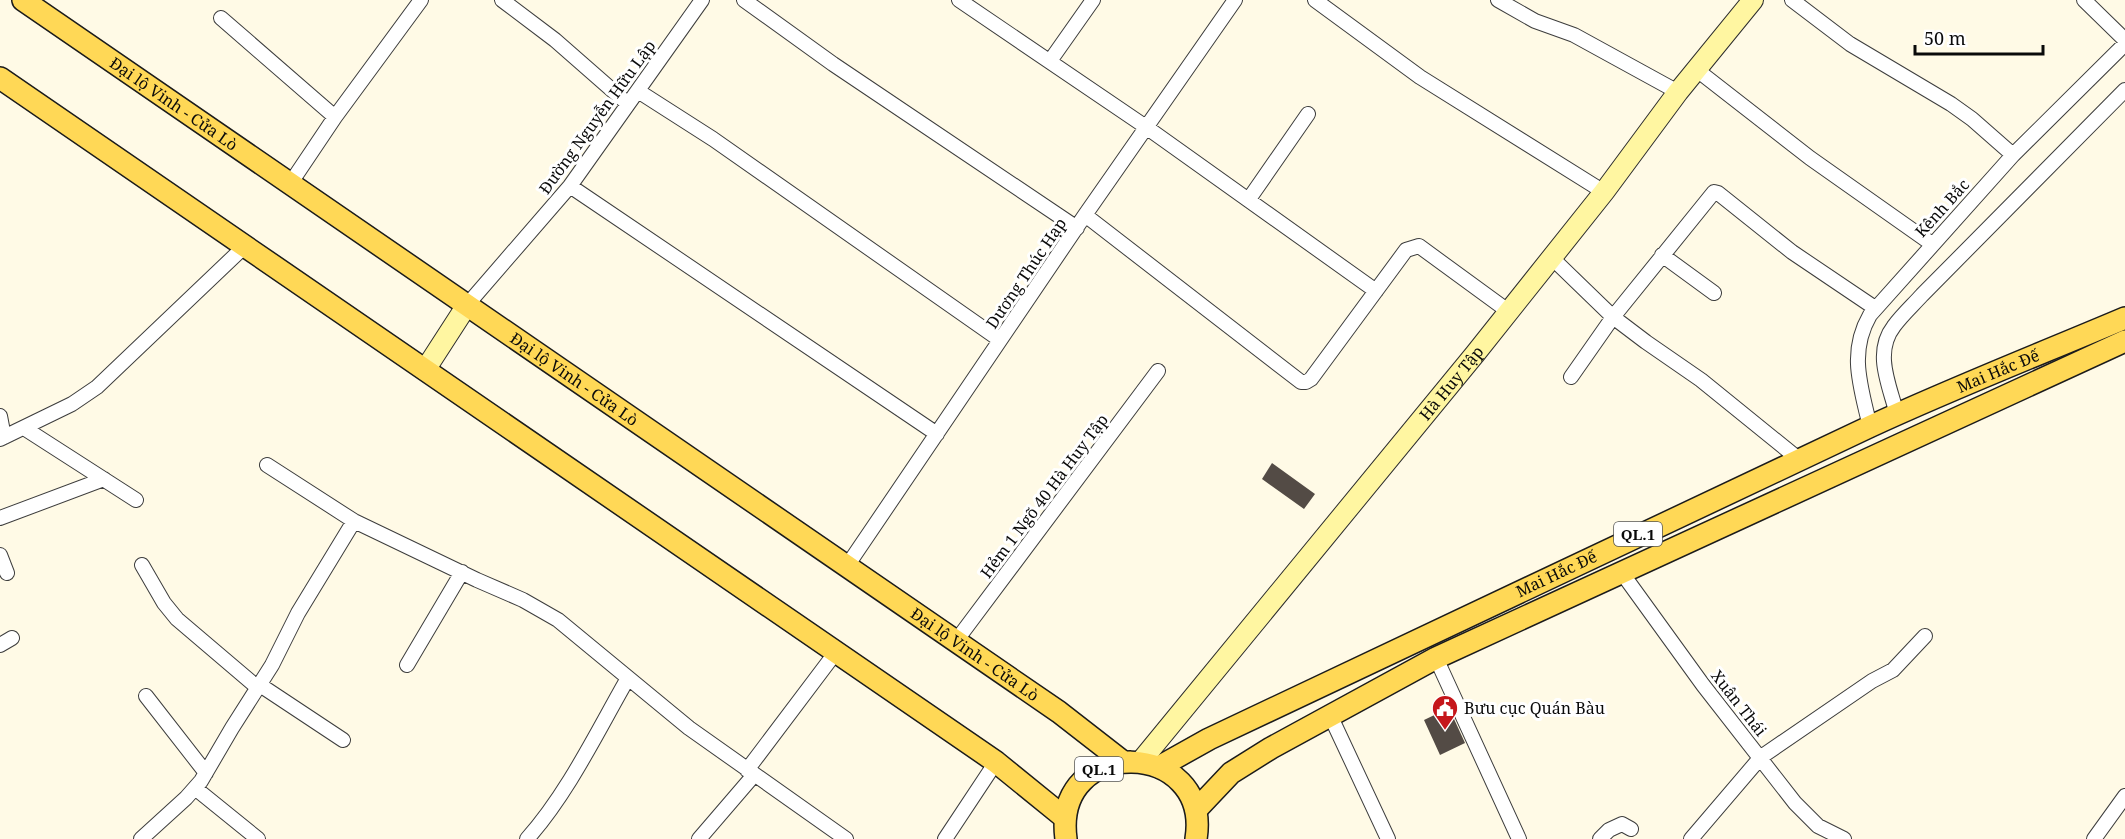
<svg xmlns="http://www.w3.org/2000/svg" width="2125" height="839" font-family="'Noto Serif',serif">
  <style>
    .building { fill: #534b45 }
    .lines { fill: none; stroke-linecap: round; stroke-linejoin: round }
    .street-casing { stroke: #3d3d3d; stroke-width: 16 }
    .secondary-casing { stroke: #2c2c2c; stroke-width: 22 }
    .primary-casing { stroke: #1b1b1b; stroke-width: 24 }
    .street { stroke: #fff; stroke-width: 14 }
    .secondary { stroke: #fff6a1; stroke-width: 20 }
    .primary { stroke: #ffd856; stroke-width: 21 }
    .labels { text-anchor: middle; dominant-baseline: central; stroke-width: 6; stroke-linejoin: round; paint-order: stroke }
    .shield { fill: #fff; stroke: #545454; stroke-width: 1.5 }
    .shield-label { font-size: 15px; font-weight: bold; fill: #0a0a0a }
    .street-label { font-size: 16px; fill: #0a0a0a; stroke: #fff }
    .poi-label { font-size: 16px; fill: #0a0a0a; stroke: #fff; text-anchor: start }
  </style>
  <rect width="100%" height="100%" fill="#fffae6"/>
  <path class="building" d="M1272,463l43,31 -11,15 -42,-30z
    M1449,708l16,35 -25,12 -16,-35z"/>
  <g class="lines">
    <g class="street-casing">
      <path id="street" d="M502,0l53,40 73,64
        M744,0l89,64 244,164
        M959,0l187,127 230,164
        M1315,0l105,77 184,115
        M1498,0l37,21 39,14 104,57
        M1792,0l58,44 101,60 21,15 41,36
        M2084,0l41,40
        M221,18l114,99
        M1050,61l43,-61
        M1697,70l113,88 122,86
        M638,91l75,48 287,201
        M290,184l45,-67 86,-117
        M570,186l367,248
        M1249,199l59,-85
        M1085,215l216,167h5l5,-3 95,-129 13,-4 89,65
        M1662,255l52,38
        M1551,257l62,60 33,25 55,38 100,81
        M467,305l103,-119 132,-186
        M1571,377l42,-60 101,-125 4,1 74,59 83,56
        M1897,415c-7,-29 -24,-62 -3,-89 8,-11 19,-21 28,-31l203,-205
        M0,416l4,21
        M1870,427c-9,-40 -22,-74 0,-112l143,-160 112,-111
        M24,428l112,72
        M0,439l72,-35 25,-17 148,-141
        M267,465l87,56 123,59 46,20 35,20 131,108 157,111
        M0,518l104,-39
        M0,555l7,18
        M142,565l22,38 13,16 81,69
        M847,566l238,-351 150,-215
        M1622,573l81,112 92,118 23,23 26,13
        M956,641l202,-270
        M0,645l12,-7
        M1436,658l83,181
        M407,665l55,-93
        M260,685l83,55
        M146,696l60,77
        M1330,715l58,124
        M747,770l89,-118
        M195,788l63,51
        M141,839l45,-41 15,-17 31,-53 40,-63 26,-52 56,-92
        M527,839c41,-46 70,-107 101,-161
        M699,839l55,-64
        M945,839l51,-77
        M1600,839l9,-9 13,-6 9,5
        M1691,839l70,-82 111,-76 21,-11 32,-34
        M2094,839l31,-43"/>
    </g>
    <g class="secondary-casing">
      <g id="secondary">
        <path d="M425,370l42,-65"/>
        <path id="s1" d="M1141,761l334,-407 129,-162 74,-100 75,-92"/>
      </g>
    </g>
    <g class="primary-casing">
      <g id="primary">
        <path id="s2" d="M23,0l1036,712 63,49"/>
        <path d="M0,78l996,684 69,56"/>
        <path id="s3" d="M1159,767l50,-28c219,-105 439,-209 660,-312 84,-39 171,-73 256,-109"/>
        <path d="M1196,810l35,-37 40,-25 165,-90 689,-317"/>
        <path d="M1066,839c-14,-105 146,-100 130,0"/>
      </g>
    </g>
    <use href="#street" class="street"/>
    <use href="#secondary" class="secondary"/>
    <use href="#primary" class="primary"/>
  </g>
  <defs>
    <g id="civic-pin" transform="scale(1.35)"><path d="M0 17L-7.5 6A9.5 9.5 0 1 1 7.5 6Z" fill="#c5161b" stroke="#fff"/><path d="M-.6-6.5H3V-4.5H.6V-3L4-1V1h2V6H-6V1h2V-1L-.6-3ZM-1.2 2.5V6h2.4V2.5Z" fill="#fff"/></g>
  </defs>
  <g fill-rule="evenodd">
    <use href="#civic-pin" x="1445" y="708"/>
  </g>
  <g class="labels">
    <g class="shield">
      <rect x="1614" y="522" width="48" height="24" rx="4.5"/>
      <rect x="1075" y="757" width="48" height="24" rx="4.5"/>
    </g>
    <g class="shield-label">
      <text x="1638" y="534">QL.1</text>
      <text x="1099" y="769">QL.1</text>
    </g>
    <g class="street-label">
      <text stroke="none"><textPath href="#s2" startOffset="183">Đại lộ Vinh - Cửa Lò</textPath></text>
      <text transform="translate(597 117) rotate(-54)">Đường Nguyễn Hữu Lập</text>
      <text transform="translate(1942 208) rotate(-48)">Kênh Bắc</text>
      <text transform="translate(1026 273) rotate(-56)">Dương Thúc Hạp</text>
      <text stroke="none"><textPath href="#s3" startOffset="928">Mai Hắc Đế</textPath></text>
      <text stroke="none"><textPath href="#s2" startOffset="669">Đại lộ Vinh - Cửa Lò</textPath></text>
      <text stroke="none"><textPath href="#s1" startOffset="489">Hà Huy Tập</textPath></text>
      <text transform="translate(1044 496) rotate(-53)">Hẻm 1 Ngõ 40 Hà Huy Tập</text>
      <text stroke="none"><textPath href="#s3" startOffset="442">Mai Hắc Đế</textPath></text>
      <text stroke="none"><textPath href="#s2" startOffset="1155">Đại lộ Vinh - Cửa Lò</textPath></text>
      <text transform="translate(1739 703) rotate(52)">Xuân Thái</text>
    </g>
    <g class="poi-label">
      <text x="1464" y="708">Bưu cục Quán Bàu</text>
    </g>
  </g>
  <path d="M1915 45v9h128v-9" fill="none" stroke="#0a0a0a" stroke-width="3"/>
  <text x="1924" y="45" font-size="18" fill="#0a0a0a" stroke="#ffffff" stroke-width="4.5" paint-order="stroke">50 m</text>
</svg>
